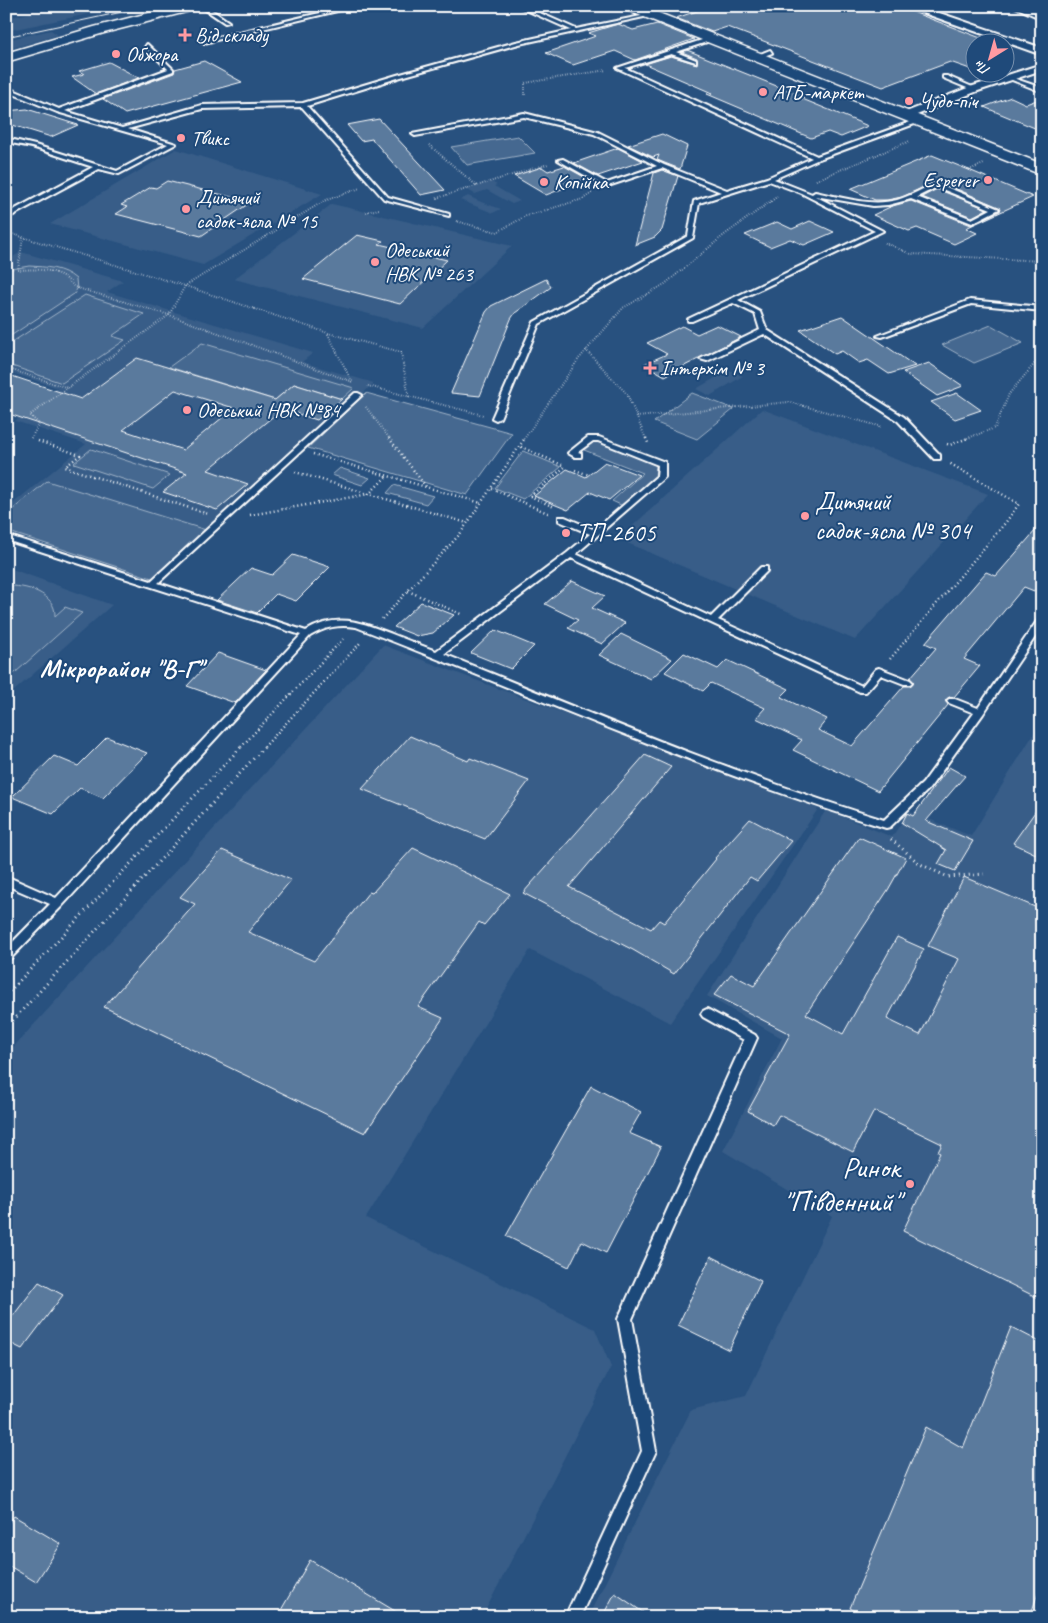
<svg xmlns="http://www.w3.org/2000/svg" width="1048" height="1623" font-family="Caveat,sans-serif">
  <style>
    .built { fill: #375d88 }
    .green { fill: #446890; stroke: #a2b4c8 }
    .building { fill: #5a7a9d; stroke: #fff; fill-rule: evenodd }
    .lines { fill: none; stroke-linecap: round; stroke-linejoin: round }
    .lane-casing { stroke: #fff; stroke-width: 4 }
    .street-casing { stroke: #fff; stroke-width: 4 }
    .secondary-casing { stroke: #fff; stroke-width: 3 }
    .path-far2 { stroke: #fff; stroke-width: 2; stroke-dasharray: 0.5 2; stroke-linecap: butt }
    .path-far1 { stroke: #fff; stroke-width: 2.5; stroke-dasharray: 1 3; stroke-linecap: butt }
    .path { stroke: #fff; stroke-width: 3; stroke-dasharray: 1 4; stroke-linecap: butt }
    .lane { fill: #1f4a7a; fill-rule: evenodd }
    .street { fill: #1f4a7a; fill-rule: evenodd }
    .secondary { fill: #1f4a7a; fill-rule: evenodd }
    .tram { stroke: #fff; stroke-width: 1 }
    .poi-dot { fill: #ff9aa2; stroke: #1f4a7a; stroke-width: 2 }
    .labels { text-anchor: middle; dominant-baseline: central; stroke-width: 4; stroke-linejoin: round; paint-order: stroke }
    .far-poi-label { font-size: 21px; fill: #fff; stroke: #1f4a7a; text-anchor: start }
    .poi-label { font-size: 25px; fill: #fff; stroke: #1f4a7a; text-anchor: start }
    .neighbourhood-label { font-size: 26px; font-weight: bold; fill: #fff; stroke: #1f4a7a }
    .near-poi-label { font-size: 30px; fill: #fff; stroke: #1f4a7a; text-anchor: end }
  </style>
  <rect width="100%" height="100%" fill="#28517f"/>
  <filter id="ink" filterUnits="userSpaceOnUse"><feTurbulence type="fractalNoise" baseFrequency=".02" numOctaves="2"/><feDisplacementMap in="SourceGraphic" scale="10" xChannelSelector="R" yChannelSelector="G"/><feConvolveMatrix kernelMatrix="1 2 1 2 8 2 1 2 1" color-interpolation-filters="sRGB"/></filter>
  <g filter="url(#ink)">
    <path class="built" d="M66,6h61l-121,25v-13z
      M51,30l7,5 -52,15v-10z
      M176,149l146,45 -119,71 -153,-41z
      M490,181l7,4 -3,1 26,15 -8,3 -25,-14 -12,4 -9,-5z
      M468,196l13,6 20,7 -8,4 -33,-13z
      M332,204l180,42 -89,82 -189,-49z
      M21,252l102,29 -16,11 206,61 -11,9 72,21 -213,201 -155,-50v-25l80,-65 -71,-23 43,-33 -52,-17v-110z
      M729,370l14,6 -33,20 -14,-7z
      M762,409l226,85 -133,146 -237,-101z
      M6,567l106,38 -106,93z
      M383,645l435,164 -148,214 -140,-73 -164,268 229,111 16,38 -129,250h-476v-562z
      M1042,720v858l-13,39h-441l103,-207 55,-14 86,-180 -109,-65 59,-113 -75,-42 119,-186 66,27 17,-26 62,25z"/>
    <path class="green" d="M518,136l17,17 -68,12 -16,-18z
      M29,266c17,1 33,1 47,13l1,10 -3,5 -68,45v-69z
      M85,295l59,19 -32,22 13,4 -63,43 -56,-19v-18z
      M991,325l32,18 -49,20 -32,-18z
      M202,343l152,45 -12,11 -48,-15 -19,16 -106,-33z
      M366,393l146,40 -45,62 -159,-47z
      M692,393l42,16 -37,30 -43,-17z
      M594,442h5l57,23 -1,13 -32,28 -11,-5 31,-28 -59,-23z
      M91,449l79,26 -17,14 -79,-26z
      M523,451l38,16 -38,32 -28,-11z
      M340,468l30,10 -8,7 -30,-10z
      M47,481l159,49 -51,49 -149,-48v-16z
      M394,485l39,11 -7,8 -39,-11z
      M6,586c19,-1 50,7 49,30l10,-9 17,6 -76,68z"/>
    <path class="building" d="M712,6h185l89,34 3,-2 12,4h-25v25l-6,2 -20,-7 -67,25 -156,-60 -15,5 -36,-14z
      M618,24l15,6 24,-6 37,15 -59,21 -20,-9 -42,14 -27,-12 50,-17 -8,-3z
      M687,50l117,47 -4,1 68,28 -27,11 -13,-5 -17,6 -104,-44 5,-1 -67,-29 26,-8 26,8v-6l-15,-6z
      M204,61l38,21 -117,32 -22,-15 71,-26 1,-4z
      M109,62l30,16 -43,16 -24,-17 12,-3 -5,-3z
      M1011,97l15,7 16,-6v33l-58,-24z
      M27,109l51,16 -27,12 -45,-14v-12z
      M379,119l66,71 -24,5 -49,-56 -11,2 -14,-16z
      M662,134l25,12 -7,23 -23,-9 2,-5 -6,2 -25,-12z
      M618,148l25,13 -45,15 -24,-13z
      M932,155l37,15 64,27 -67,31 11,5 -23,11 -37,-16 -8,3 -36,-16 17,-8h-1l22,-6 60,24 29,-14 1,-3 -63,-27 -36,16 -15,3h-12l-25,-11z
      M564,166l24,13 -42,16 -32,-19 28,-9 6,4z
      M662,170l16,6 -16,54 -7,7 -20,8 19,-72z
      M167,181l84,21 -50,34 -85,-22 11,-7 -6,-2 30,-18 5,1z
      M937,189l50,20 -15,8 -50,-20z
      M810,221l24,11 -30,13 -14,-6 -20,8 -25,-12 32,-13 15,7z
      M357,235l26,6 -4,3 68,16 -47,44 -97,-25z
      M546,279l5,8 -36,26 -4,6 -31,77 -29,-3 35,-81 5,-6z
      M842,316l73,50 -26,8 -21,-14 -9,3 -17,-12 -7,3 -35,-24z
      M717,325l24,12 -76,39 -21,-12 23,-10 -20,-11 35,-17 15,8z
      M137,358l138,42 19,-16 48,15 -25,21 -35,-11 -74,61 40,14 -31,26 -54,-18 24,-19 -181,-60v-39l75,25zM175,390l59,18 -51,42 -60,-20z
      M929,363l34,23 -26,10 -34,-24z
      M957,393l24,17 -26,9 -24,-17z
      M605,462l34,13 -30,25 -19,-8 -22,18 -34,-14 33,-27 19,8z
      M1042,523v58l-8,10 -10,-4 -60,72 16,7 -26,31h-5l-3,3 2,5 -70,86 -85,-41 9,-10 -46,-22 9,-10 -54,-25 -8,8 -38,-19 19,-19 34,16 9,-9 62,29 -8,8 46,22 -9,11 34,16 52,-60h6l3,-3 -3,-5 26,-30 -11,-5 61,-71 10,4z
      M293,555l37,12 -34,34 -20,-7 -19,19 -40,-13 34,-32 21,7z
      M572,581l33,15 -13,12 33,15 -23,21 -34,-16 10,-8 -33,-16z
      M421,602l33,13 -21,18 -16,3 -23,-9z
      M495,630l39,16 -23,23 -40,-16z
      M621,634l51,25 -21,20 -52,-24z
      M218,653l48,17 -31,33 -48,-17z
      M410,736l58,25 2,-3 59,23 -44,58 -123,-50z
      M107,737l40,16 -44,45 -23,-10 -27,26 -41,-17 42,-41 24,10z
      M645,755l26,12 -102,120 82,42 8,-9 5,3 52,-64 -1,-1 35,-39 41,22 -34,40 -7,-4 -76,97 -41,-24 -110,-57z
      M949,767l16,9 -39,45 47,20 -18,30 -17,-7 8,-14 -44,-27 5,-10 6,3z
      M1042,802v55l-29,-14z
      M859,837l47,21 -18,32 -82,124 37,20 54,-97 27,12 -37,70 33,16 39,-76 -31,-13 36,-69 78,33v390l-139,-69 37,-78 -2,-1 4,-8 -68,-33 -21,41 -74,-37 -6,10 -25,-14 42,-77 -76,-39 17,-21 23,12z
      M413,848l97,46 -26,31 -5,-3 -61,85 25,11 -78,115 -261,-126 91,-103 -15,-7 42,-47 69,30 -43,52 66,29 55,-69 3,1z
      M591,1086l50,26 -12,21 32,14 -55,106 -24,-12 -13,26 -63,-31z
      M711,1256l50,25 -32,69 -51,-25z
      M39,1282l24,13 -41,54 -16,-8v-16z
      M1011,1327l31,16v238l-12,36h-166l-14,-9 76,-181 37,21z
      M14,1516l47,28 -25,38 -30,-18v-37z
      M310,1560l95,57h-128z
      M615,1593l35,24h-48z"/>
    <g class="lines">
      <g class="lane-casing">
        <path id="lane" d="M200,6h6l23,16 -4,1z
          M349,6h9l-154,37 -3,-2z
          M517,6h7l52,23 75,-15 2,1 -134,29 -118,33 -94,29 81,91 61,17v2l-65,-17 -82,-92 -100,2 -74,20 48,15 -57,30 -20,-5 -93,50v-5l87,-47 -61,-20 -26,-5v-4l29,7 82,26 51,-27 -111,-32 -51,-21v-4l53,22 109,-40 -23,-22 2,-3 26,25v2l-108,40 57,17 80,-23 101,-2 94,-28 119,-33 55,-12z
          M1042,9v3l-10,2 -2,-1z
          M711,37l2,3 -37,12 20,8v2l-25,-8 -46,14 192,88 99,-36h4v2l-101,37 -45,20 38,15 3,-2c26,5 55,15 82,8 14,-4 26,-12 40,-17l62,26 -27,14 -61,-24 -23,6 -15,1 -58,-10 68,35 -145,69 22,12 7,18 137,87 36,38v4h-6l-36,-38 -134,-87 -57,27 -7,-2 60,-29 -5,-16 -22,-11 -41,18h-4v-2l187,-88 -74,-38 -32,-12 -70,22 -6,35 -154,86 -39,94 -4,2 -4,-2 42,-96 154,-86 6,-35 27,-9 -59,-24 -54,18h-4l-46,-26 5,-1 44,24 50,-17 -63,-32 -70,-17 -109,19 -3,-2 112,-21 74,19 66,33 63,25 40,-12 45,-20 -195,-90zM937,187l54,22 -19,10 -55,-22z
          M770,50l2,3 -16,6 -3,-2z
          M943,76h4l30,13 -5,1 -29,-12z
          M1007,76l35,12v4l-35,-14z
          M970,300l72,7v4l-71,-7 -89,33 -5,-1z
          M355,393h3l4,2 -204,188 148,48c31,-19 55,-9 86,3 14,6 29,11 44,17l131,-98 23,-19 -31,-13v-4h6l30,13 62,-54 1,-11 -60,-24h-5l-15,11 3,1v4h-6l-7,-4 20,-16h11l66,25v15l-89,77 135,63 50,-50h6v4l-49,49 144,66 14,-17 3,-1 31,12 2,2 -2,2h-6l-23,-9 -15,17h-6l-289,-134 -127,96c145,59 290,120 440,166l39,-37 51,-70 -25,-10 -2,-2 2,-2h6l23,9 61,-90 3,-1v10l-59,87 -54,75 -39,38 -4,1c-181,-56 -354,-133 -530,-201 -18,-3 -31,0 -46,9l-248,270 -52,53 -4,1v-11l44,-45 -44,-19v-9l50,22 245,-263 -295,-95v-5l145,46z
          M707,1009l48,26 2,3 -125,281 24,132 -76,166h-15l77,-166 -24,-132 126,-279 -41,-23 -2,-3 2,-3z"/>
      </g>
      <g class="street-casing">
        <path id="street" d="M904,6h15l123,42v7z
          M1013,6h14l15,6v7z
          M1042,64v6l-64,21 -69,27h-8l-2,-2 2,-2 69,-27z"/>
      </g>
      <g class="secondary-casing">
        <path id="secondary" d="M176,6h23l-1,3 -94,24 -98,29v-9l88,-26z
          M623,6h18l401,158v11l-418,-166z"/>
      </g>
      <path class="path-far2" d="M525,95v-12l82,-13
        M429,145l48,41
        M969,170l15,-6
        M816,180l94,-39
        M437,198l111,-34
        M366,212l13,-3
        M456,221l41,11 29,-16 57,-17 9,-6
        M6,232l179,54 143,47 73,19 8,46
        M23,238l-5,32c21,-1 43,-2 56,17l95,28 184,67
        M885,243l26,11 131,7
        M328,334l24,48
        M586,350l41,44 19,45
        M6,368l62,20
        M368,386l115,29
        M366,407l24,32
        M637,417l152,-15 94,25
        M31,438l8,-14 -9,-9 139,-100 16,-29 139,-85 36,-13
        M524,439l54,-79 45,-52 42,-24 58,-48 55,-40
        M965,439l30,-11 14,-34 33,-39"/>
      <path class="path-far1" d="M389,438l38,50
        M646,438l2,5
        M38,441l42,14 -15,12 143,47
        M947,444l3,1 18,-7
        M521,447l41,18
        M313,454l168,49
        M575,470l14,5
        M295,472l172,51
        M492,489l58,25
        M530,496l36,-30
        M530,496l24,11
        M250,515l119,-21 18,-18
        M408,591l55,24
        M382,619l78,-85 65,-96
        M890,659l116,-137 13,-18 -70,-41
        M241,747l102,-108
        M264,747l97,-105"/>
      <path class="path" d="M891,839l29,25 28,13 36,-3
        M6,995l236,-249
        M6,1028l259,-282"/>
      <use href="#lane" class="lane"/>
      <use href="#street" class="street"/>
      <use href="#secondary" class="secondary"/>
      <path class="tram" d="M6,37l144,-31"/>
    </g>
  </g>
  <g class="poi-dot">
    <path d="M182.5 27.5h5v5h5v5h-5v5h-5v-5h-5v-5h5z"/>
    <circle cx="116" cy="54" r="5"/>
    <circle cx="763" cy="92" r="5"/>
    <circle cx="909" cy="101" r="5"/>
    <circle cx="181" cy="138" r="5"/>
    <circle cx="988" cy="180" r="5"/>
    <circle cx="544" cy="182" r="5"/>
    <circle cx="186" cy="209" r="5"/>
    <circle cx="375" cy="262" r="5"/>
    <path d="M647.5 360.5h5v5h5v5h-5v5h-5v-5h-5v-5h5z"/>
    <circle cx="187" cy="410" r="5"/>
    <circle cx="805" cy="516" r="5"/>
    <circle cx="566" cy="533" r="5"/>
    <circle cx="910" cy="1184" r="5"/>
  </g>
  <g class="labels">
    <g class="far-poi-label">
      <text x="195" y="35">Від складу</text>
      <text x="126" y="54">Обжора</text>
      <text x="773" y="92">АТБ-маркет</text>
      <text x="919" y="101">Чудо-піч</text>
      <text x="191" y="138">Твикс</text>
      <text x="978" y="180" text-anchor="end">Esperer</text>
      <text x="554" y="182">Копійка</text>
      <text x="196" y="197">Дитячий<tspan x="196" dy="24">садок-ясла № 15</tspan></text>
      <text x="385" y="250">Одеський<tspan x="385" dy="24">НВК № 263</tspan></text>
      <text x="660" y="368">Інтерхім № 3</text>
      <text x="197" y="410">Одеський НВК №84</text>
    </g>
    <g class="poi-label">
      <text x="815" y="502">Дитячий<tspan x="815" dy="29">садок-ясла № 304</tspan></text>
      <text x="576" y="533">ТП-2605</text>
    </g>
    <g class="neighbourhood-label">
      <text x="121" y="668">Мікрорайон "В-Г"</text>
    </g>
    <g class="near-poi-label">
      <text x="900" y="1167">Ринок<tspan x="900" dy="34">"Південний"</tspan></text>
    </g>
  </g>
  <rect width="1048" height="1623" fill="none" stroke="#1f4a7a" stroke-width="25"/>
  <rect x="12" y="12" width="1023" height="1598" fill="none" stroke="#fff" stroke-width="2" filter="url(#ink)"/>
  <g transform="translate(990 58) rotate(217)"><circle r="24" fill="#1f4a7a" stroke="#7992af"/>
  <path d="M0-4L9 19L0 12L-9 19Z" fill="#ff9aa2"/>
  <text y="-8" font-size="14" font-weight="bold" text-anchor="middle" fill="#ffffff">Пн</text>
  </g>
</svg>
